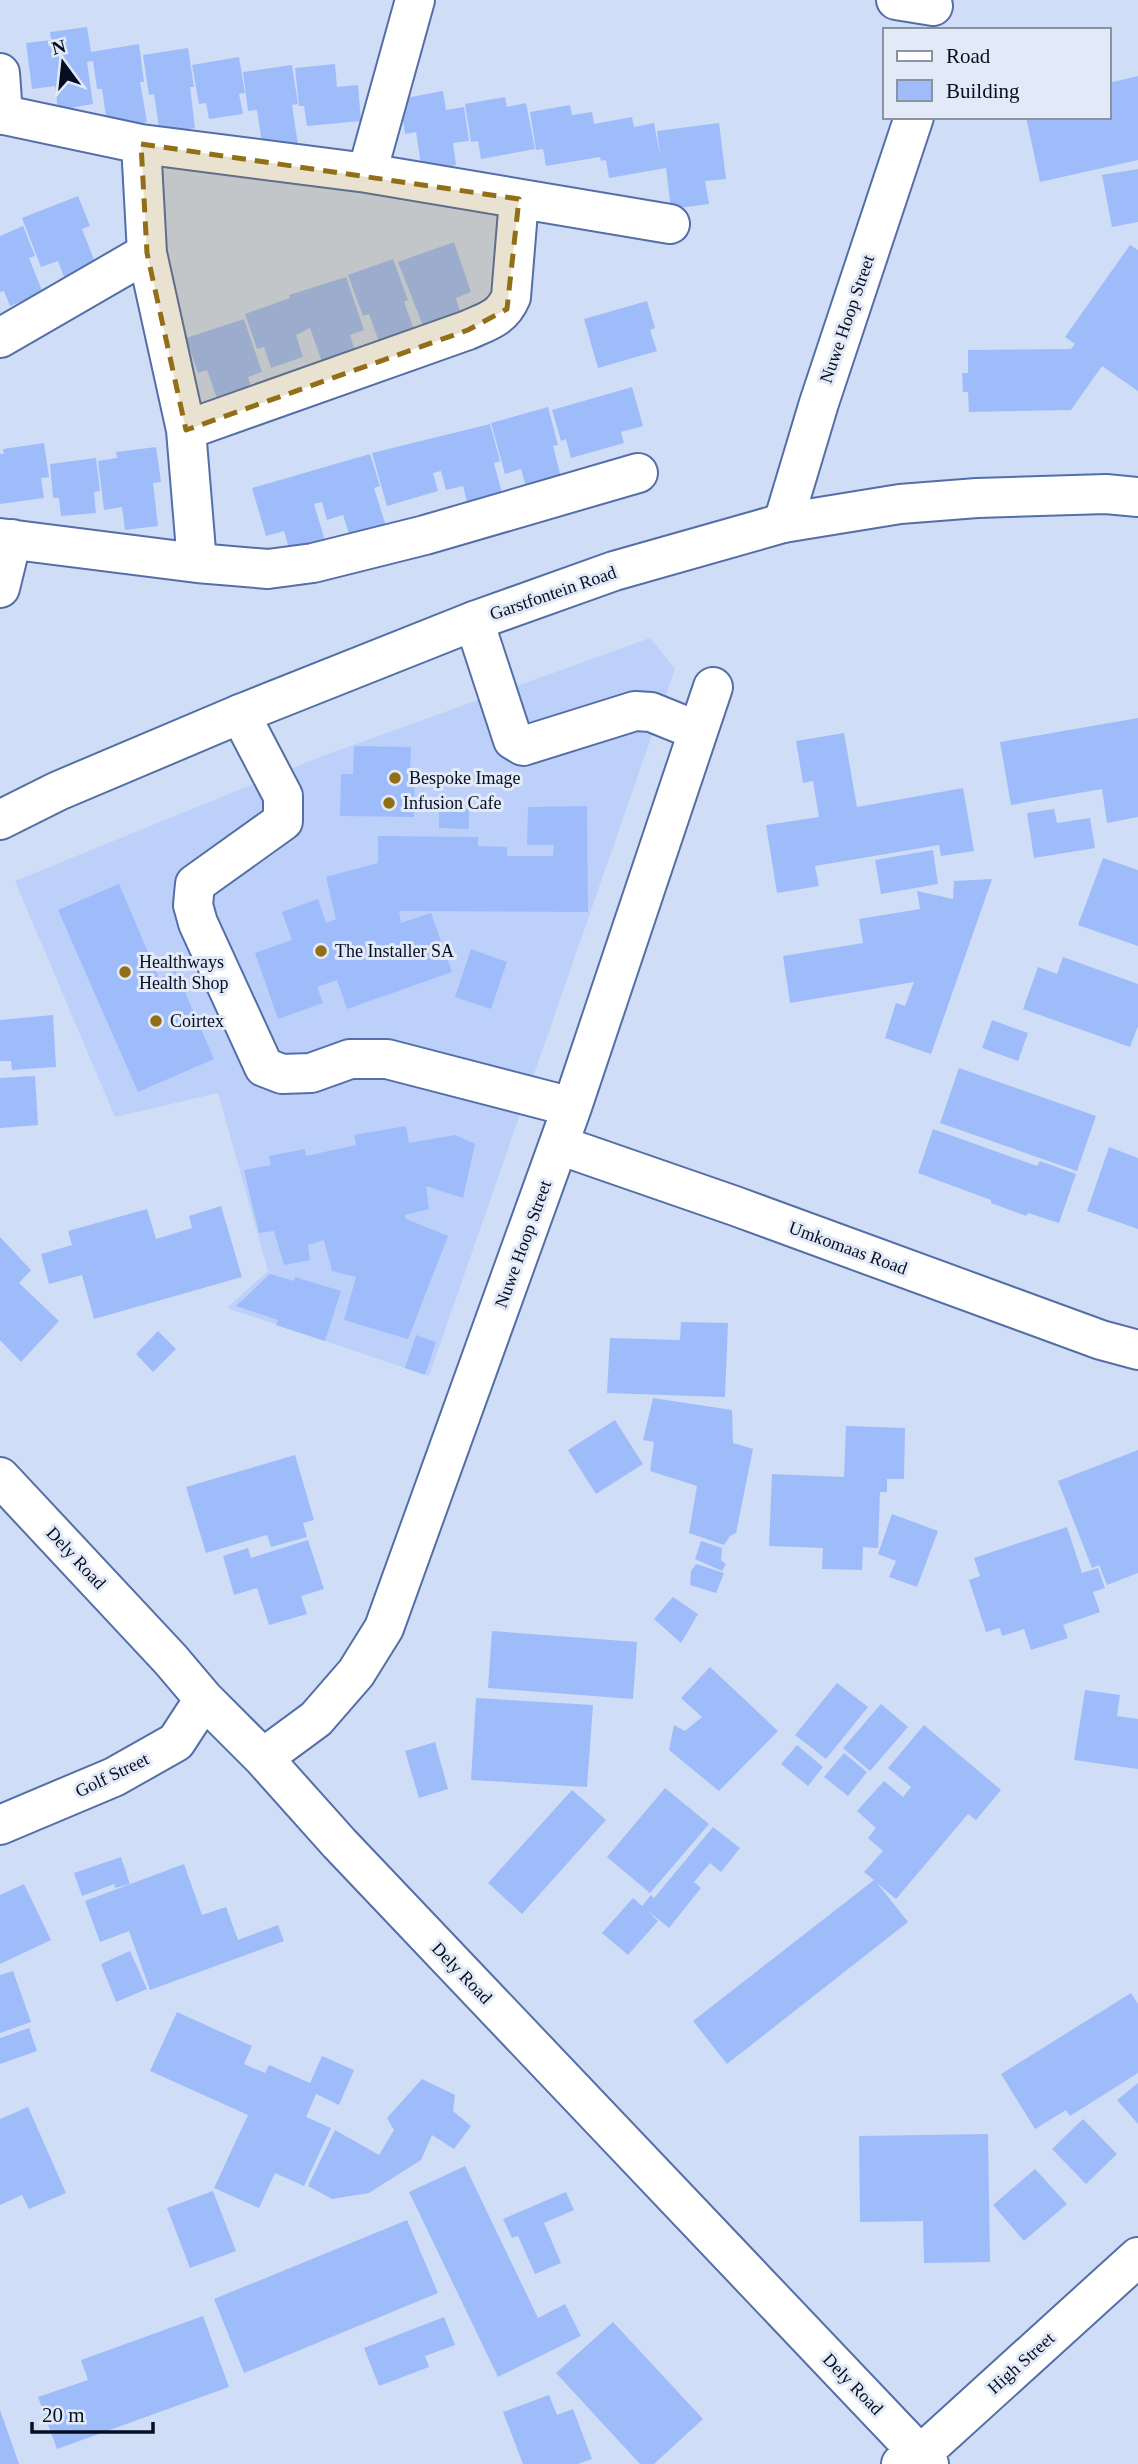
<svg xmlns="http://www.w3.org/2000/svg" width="1138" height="2464" font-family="'Times New Roman',serif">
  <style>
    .built { fill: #bcd0fa }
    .building { fill: #9fbcfa }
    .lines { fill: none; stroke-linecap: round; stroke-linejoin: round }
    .minor-casing { stroke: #546ea7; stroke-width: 42 }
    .major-casing { stroke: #546ea7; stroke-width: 42 }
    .minor { stroke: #fff; stroke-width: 38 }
    .major { stroke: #fff; stroke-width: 38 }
    .marked { fill: #926f16; fill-opacity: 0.2; stroke: #926f16; stroke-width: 5; stroke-dasharray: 14 9; stroke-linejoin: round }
    .poi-dot { fill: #926f16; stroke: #e3eaf7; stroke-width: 2.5 }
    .labels { text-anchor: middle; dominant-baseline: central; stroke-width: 6; stroke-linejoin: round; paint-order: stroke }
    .street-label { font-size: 18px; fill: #060e24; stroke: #e3eaf7 }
    .poi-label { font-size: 18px; fill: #060e24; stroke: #e3eaf7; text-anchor: start }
  </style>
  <rect width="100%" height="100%" fill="#d0ddf6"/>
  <path class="built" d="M650,638l25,31 -246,707 -202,-68 41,-37 -50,-178 -103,24 -100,-236 305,-124z"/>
  <path class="building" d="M87,27l4,25 48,-8 5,38h-4l7,40 -39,7 -6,-40h-5l-4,-28 -6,1 6,42 -35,6 -3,-24 -23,3 -6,-46 25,-3 -1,-8z
    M188,48l6,39h-4l5,41 -35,6 -6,-40 -5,1 -6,-40z
    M239,57l6,36 -6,1 4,20 -34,5 -3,-16 -7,1 -7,-39z
    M335,64l2,23 21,-2 3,36 -54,5 -3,-20h-5l-4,-38z
    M292,65l6,39 -6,1 6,40 -35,5 -6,-40 -9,1 -5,-39z
    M1138,76v84l-98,22 -14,-65h82v-34z
    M443,91l3,19 18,-3 5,34 -16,2 3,22 -34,6 -6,-39 -11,2 -5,-35z
    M505,97l2,10 19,-4 9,46 -54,10 -3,-18 -7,1 -6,-38z
    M570,105l2,10 20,-3 2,12 38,-7 2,10 20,-4 6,33 -3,-25 62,-8 7,56 -21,2 4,23 -38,5 -5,-41 -57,10 -3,-18 -5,1 -1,-4 -54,9 -3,-17 -7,1 -6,-38z
    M1138,169v53l-26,5 -10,-52z
    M78,196l12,30 -8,3 16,41 -32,12 -8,-21 -17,6 -19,-49z
    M23,226l12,30 -6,2 14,35 -33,13 -6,-15 -4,1v-56z
    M454,242l17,50 -15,6 6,20 -37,13 -27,-69z
    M1130,245l8,5v141l-36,-25 -31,44 -102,2 -1,-20h-5l-1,-19h6v-23l103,-1 4,-5 -10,-7z
    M393,259l15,41 -4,2 13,36 -35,12 -13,-36 -6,2 -15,-41z
    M346,277l18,53 -14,5 6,19 -33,11 -13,-37 -14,7 7,22 -32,11 -7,-21 -7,2 -12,-35 45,-16 -1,-3z
    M647,301l8,27 -5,2 7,21 -59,17 -14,-49z
    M244,319l18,53 -14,5 6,19 -34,11 -13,-37 -9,3 -12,-35z
    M632,387l11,39 -22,6 3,11 -53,15 -5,-19 -5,2 -9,-31z
    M548,407l10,38 -5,1 9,35 -35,10 -6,-22 -16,5 -14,-51z
    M490,424l10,37 -6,2 9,34 -35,9 -5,-20 -17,4 -5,-19 -8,2 5,18 -51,15 -15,-53z
    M44,443l5,34 -8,1 3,20 -44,6v-50h4l-1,-5z
    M156,447l5,35 -8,1 5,43 -33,4 -3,-23 -18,3 -6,-49 19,-3 -1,-6z
    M370,454l10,32 -6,2 12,38 -36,11 -7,-22 -16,5 -5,-18 -8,2 12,40 -35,11 -7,-24 -18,5 -14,-48z
    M96,458l4,33 -6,1 2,21 -35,3 -2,-18h-6l-3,-34z
    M1138,718v99l-31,6 -5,-34 -91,16 -11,-63z
    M844,733l13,74 106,-19 11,63 -33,5 -2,-11 -124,21 4,20 -42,7 -11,-68 53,-8 -6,-36 -10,2 -7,-42z
    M354,746l57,1 -1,27h5l-1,43 -74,-1 1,-42h12z
    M439,805h30v24l-30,-1z
    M587,806l1,106 -189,-1 2,12 30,-10 21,59 -105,37 -10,-29 -20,7 6,16 -45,16 -23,-66 37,-13 -10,-28 36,-13 8,24 10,-4 -10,-42 52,-14v-27l100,1v9l29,1v9h46l1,-11h-27l1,-38z
    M1054,809l3,14 33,-5 5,30 -61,10 -7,-45z
    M933,850l5,34 -57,10 -6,-34z
    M1103,858l35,12v76l-60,-21z
    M992,879l-61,175 -46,-16 11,-35 9,3 9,-24 -124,21 -7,-47 80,-13 -4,-24 61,-10 -3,-18 36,8 1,-18z
    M119,884l40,94 17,-7 38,88 -76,33 -80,-182z
    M471,949l36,13 -16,47 -36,-12z
    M1063,957l75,27v42l-8,21 -107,-38 15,-42 19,7z
    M53,1015l3,52 -44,3 -1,-9h-11v-41z
    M992,1020l36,13 -10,28 -36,-13z
    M959,1068l137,48 -19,55 -137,-48z
    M35,1076l3,49 -38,3v-50z
    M406,1126l3,17 46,-8 20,9 -12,54 -37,-12 3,23 -24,6 1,4 42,17 -40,103 -64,-19 12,-43 -24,-6 -8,-31 -16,5 2,15 -26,5 -10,-34 -15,2 -15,-63 27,-5 -2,-9 36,-7 1,7 50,-11 -2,-10z
    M933,1129l104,37 3,-5 36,13 -17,49 -31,-10 -2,3 -35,-13v-3l-73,-27z
    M1109,1147l29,11v71l-51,-18z
    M221,1206l21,71 -148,42 -12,-44 -33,9 -8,-30 31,-9 -4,-14 79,-22 9,30 36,-11 -3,-12z
    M0,1237l31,33 -12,13 40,38 -38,41 -21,-22z
    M270,1274l24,7 1,-4 46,14 -16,50 -49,-16 2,-5 -42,-14z
    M681,1322l47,1 -3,74 -118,-4 3,-55 70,2z
    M158,1331l18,18 -23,23 -17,-18z
    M416,1335l20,7 -11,33 -20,-7z
    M653,1398l79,12 1,33 20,6 -17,84 -6,3 -6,9 -35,-12 8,-47 -47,-15 4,-29 -11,-2z
    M615,1420l28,44 -47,30 -28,-44z
    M846,1426l59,2 -1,51h-17v13h-7l-2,56 -15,-1 -1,23 -40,-1 1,-21 -54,-2 3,-72 72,3z
    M1138,1450v123l-31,12 -8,-20 -7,3 -34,-87z
    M295,1455l19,65 -11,3 4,14 -36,10 -4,-12 -61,18 -20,-66z
    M892,1514l46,17 -21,56 -28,-10 7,-16 -18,-7z
    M1067,1527l15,46 16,-5 7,20 -12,4 7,20 -37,13 5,13 -37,12 -7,-21 -22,7 -2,-8 -14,4 -17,-52 11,-4 -6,-18z
    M308,1540l16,49 -23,7 6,18 -38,11 -12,-37 -23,7 -11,-39 25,-8 3,10z
    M701,1541l21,7 -1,12 5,4 -4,7 -27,-12z
    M696,1564l28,9 -8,20 -26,-8 1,-14z
    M673,1597l25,17 -17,29 -27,-24z
    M492,1631l145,11 -4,57 -145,-11z
    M710,1667l68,64 -59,60 -50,-41 5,-25 11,6 17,-14 -21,-19z
    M837,1683l31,24 -42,52 -31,-24z
    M1085,1690l35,5 -3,21 21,3v50l-64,-9z
    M476,1698l117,7 -6,82 -116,-7z
    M881,1704l27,23 -38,44 -27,-23z
    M924,1725l77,65 -25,30 -8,-6 -72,85 -19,-16 31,39 -181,142 -34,-43 181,-141 -10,-8 19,-21 -15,-13 8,-10 -19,-17 27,-30 19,16 8,-10 -23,-19z
    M435,1742l13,47 -29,9 -14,-47z
    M797,1745l26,22 -15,19 -27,-22z
    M844,1753l23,19 -19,24 -24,-19z
    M665,1788l44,36 -59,69 -43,-36z
    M572,1790l34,30 -84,94 -34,-31z
    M713,1827l27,21 -19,24 -11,-9 -16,19 7,6 -32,40 -22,-18 11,11 -30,34 -26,-22 31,-35 9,8 9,-11 3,3z
    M121,1857l9,27 -15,4 -1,-4 -32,12 -8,-23z
    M184,1864l18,51 24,-8 12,33 40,-15 6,16 -134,49 -21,-59 -29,11 -15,-41z
    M24,1884l27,56 -51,24v-69z
    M130,1951l17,38 -31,13 -15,-38z
    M13,1971l18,51 -31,11v-58z
    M1131,1993l7,11v69l-68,43 -4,-6 -31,19 -34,-55z
    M177,2012l75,34 -8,18 21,9 4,-8 41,18 12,-27 32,14 -15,35 -23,-11 -10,23 25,11 -27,58 -29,-13 -16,35 -45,-20 34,-73 -98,-44z
    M29,2028l8,23 -37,13v-26z
    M422,2079l33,16 -2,16 18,15 -17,23 -22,-14 -11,25 -52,33 -37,6 -24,-13 27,-56 44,25 15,-25 -7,-12z
    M1138,2083v41l-21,-24z
    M28,2107l38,86 -37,16 -7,-14 -22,10v-86z
    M1083,2119l34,35 -31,30 -34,-35z
    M988,2134l2,128 -66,1 -1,-42 -63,1 -1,-86z
    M465,2166l73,152 27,-14 16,32 -83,41 -89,-185z
    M1035,2169l32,35 -43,37 -31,-36z
    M213,2191l23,60 -46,17 -23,-60z
    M566,2192l8,18 -30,13 17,40 -26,11 -17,-38 -6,2 -9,-19z
    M407,2220l31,73 -194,80 -30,-74z
    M203,2316l26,71 -172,62 -19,-52 50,-17 -7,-20z
    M444,2317l11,28 -30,11 4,11 -50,19 -15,-38z
    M613,2322l90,97 -49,45h-14l-84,-91z
    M549,2395l8,20 16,-6 19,50 -14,5h-55l-20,-52z
    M0,2410l19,54h-19z"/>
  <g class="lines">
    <g class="minor-casing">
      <path id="minor" d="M896,0l37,6
        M0,73l3,42
        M0,114l141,30 226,29 303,51
        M141,144l6,109 39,177 11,133
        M367,173l48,-173
        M0,338l147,-85
        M186,430l282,-100c20,-9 34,-12 43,-33l8,-98
        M783,523l36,-120 95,-286
        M0,538l197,25 71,6 45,-6 112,-28 213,-62
        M0,588l12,-49
        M474,621l39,119 10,6 112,-35 16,1 47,19
        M240,714l43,82v25l-88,63 -2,21 5,18 66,144 18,7 29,-1 39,-14h37l185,48
        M559,1145l176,61 366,134 37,10
        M0,1477l171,183 33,39 59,59 76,85 590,621
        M263,1758l53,-39 40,-46 28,-45 188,-521 141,-420
        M0,1825l114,-48 62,-35 28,-43
        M901,2464l19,-9 218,-198"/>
    </g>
    <g class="major-casing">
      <path id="major" d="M0,820l58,-29 182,-77 234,-93 140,-50 169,-48 117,-19 77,-6 129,-4 32,3"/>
    </g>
    <use href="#minor" class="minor"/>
    <use href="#major" class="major"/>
  </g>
  <path class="marked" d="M141,144l378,55 -12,110 -39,21 -282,100 -39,-177z"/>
  <g class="poi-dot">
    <circle cx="395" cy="778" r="7"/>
    <circle cx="389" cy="803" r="7"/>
    <circle cx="321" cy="951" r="7"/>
    <circle cx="125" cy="972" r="7"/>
    <circle cx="156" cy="1021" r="7"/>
  </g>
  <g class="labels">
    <g class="street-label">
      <text transform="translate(847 319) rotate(-71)">Nuwe Hoop Street</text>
      <text transform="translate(553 593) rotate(-19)">Garstfontein Road</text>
      <text transform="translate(523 1244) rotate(-70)">Nuwe Hoop Street</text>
      <text transform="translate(848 1248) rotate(20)">Umkomaas Road</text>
      <text transform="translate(76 1558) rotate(47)">Dely Road</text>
      <text transform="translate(112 1775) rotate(-26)">Golf Street</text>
      <text transform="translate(462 1973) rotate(46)">Dely Road</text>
      <text transform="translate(1021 2363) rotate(-42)">High Street</text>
      <text transform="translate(853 2384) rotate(46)">Dely Road</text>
    </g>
    <g class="poi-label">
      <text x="409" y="778">Bespoke Image</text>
      <text x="403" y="803">Infusion Cafe</text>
      <text x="335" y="951">The Installer SA</text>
      <text x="139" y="962">Healthways<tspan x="139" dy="21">Health Shop</tspan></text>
      <text x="170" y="1021">Coirtex</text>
    </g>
  </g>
  <rect x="883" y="28" width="228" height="91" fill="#e3eaf7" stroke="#8b92a3" stroke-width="2"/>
  <rect x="897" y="51" width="35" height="10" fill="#ffffff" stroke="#8b92a3" stroke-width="2"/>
  <text x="946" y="63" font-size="21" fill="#060e24">Road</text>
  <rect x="897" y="80" width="35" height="21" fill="#9fbcfa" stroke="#8b92a3" stroke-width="2"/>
  <text x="946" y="98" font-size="21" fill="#060e24">Building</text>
  <g transform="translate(63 63) rotate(345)" stroke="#e3eaf7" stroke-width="5" paint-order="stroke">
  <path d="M0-5L12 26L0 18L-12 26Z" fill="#060e24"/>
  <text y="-10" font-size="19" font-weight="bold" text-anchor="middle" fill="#060e24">N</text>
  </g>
  <path d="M32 2422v10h121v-10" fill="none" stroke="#060e24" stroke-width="3.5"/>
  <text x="42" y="2422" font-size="21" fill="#060e24" stroke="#e3eaf7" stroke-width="5" paint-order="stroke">20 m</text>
</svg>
